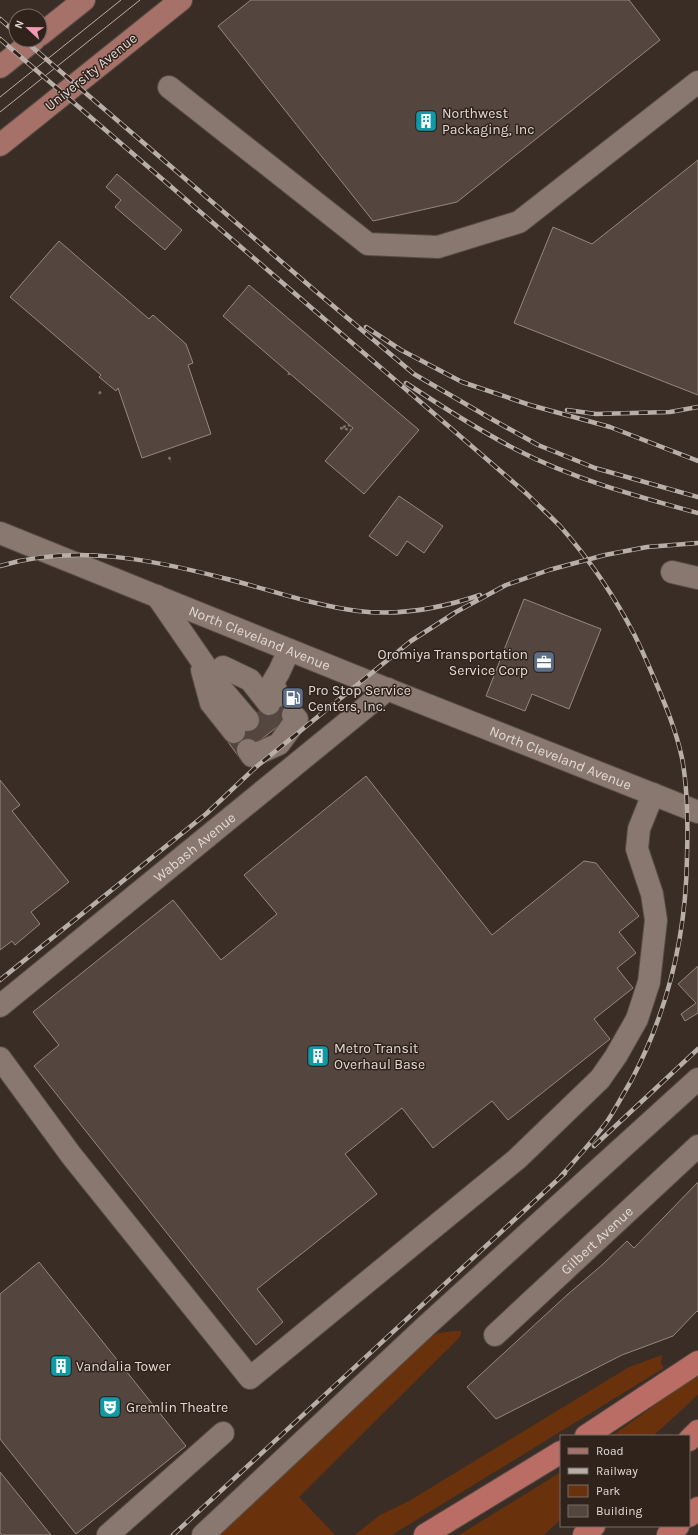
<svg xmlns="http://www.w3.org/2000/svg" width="698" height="1535" font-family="Karla,sans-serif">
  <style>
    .green { fill: #69320c }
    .building { fill: #54463e; stroke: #97887e }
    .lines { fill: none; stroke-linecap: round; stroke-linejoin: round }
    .minor-tunnel { stroke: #53473f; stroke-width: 22; stroke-dasharray: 22 11; stroke-linecap: butt }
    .minor-casing { stroke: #574c45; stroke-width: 24 }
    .major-casing { stroke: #574c45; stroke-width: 24 }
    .highway-casing { stroke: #574c45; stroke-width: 24 }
    .path { stroke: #7b6f69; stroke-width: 2.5; stroke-dasharray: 3 2; stroke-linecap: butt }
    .minor { stroke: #88786f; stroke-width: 22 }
    .major { stroke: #a57168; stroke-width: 22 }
    .highway { stroke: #b96d64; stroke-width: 22 }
    .tram { stroke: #b9afa9; stroke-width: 1 }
    .rail-casing { stroke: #b9afa9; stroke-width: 4.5 }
    .rail { stroke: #30231c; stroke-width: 3; stroke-dasharray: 9; stroke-linecap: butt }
    .labels { text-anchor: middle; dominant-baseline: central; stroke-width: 3; stroke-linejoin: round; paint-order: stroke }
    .street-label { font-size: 14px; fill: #e2d9d4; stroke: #30231c }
    .poi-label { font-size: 14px; fill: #e2d9d4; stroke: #30231c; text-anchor: start }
  </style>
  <rect width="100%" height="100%" fill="#3a2d25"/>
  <path class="green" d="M456,1331h5v3l-3,5 -159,158 36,38h-119l214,-198 8,-4z
    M662,1355l-1,9 3,4 -272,167h-37l25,-20 29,-14 220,-134z
    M698,1374v21l-45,41h-41z
    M561,1472v47l-17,16h-85z"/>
  <path class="building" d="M251,0h378l31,40 -203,162 -84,19 -155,-195z
    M698,160v235l-184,-72 39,-96 39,17z
    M117,174l65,56 -17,20 -50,-43 6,-7 -15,-13z
    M59,241l90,78 4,-4 33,29 7,19 -5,2 23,69 -69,24 -24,-70 -2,3 -17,-14 2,-2 -91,-78z
    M249,285l170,145 -55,64 -39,-33 28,-33 -130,-112z
    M399,496l44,30 -19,27 -17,-12 -10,15 -28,-20z
    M524,599l77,30 -32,80 -37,-15 -7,17 -39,-15z
    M282,694l14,18 -57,45 -14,-19z
    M366,776l126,159 92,-74 12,2 43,53 -20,16 17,21 -19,15 16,20 -39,31 16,20 -102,81 -16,-19 -59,47 -31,-40 -57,46 32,40 -120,95 26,33 -27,23 -222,-279 25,-21 -26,-33 140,-112 48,60 56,-46 -33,-39z
    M0,780l20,25 -8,6 57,71 -38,30 9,12 -25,21 -3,-4 -12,9z
    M698,966v47l-13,8 -4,-7 15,-11 -18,-19z
    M698,1182v130l-1,-1 -24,25 -51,19 -126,64 -29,-32 100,-92 35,-30 25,-24 7,7z
    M39,1262l147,184 -110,88 -76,-95v-145z
    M0,1472l51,63h-49l-2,-2z"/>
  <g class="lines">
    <path class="minor-tunnel" d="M259,711l16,18"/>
    <g class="minor-casing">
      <g id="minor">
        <path d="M169,87l199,157 70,3 81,-25 179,-140"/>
        <path id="s1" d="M0,533l364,147 334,132"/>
        <path d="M672,572l26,6"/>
        <path d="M157,596l62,90 29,34"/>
        <path d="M223,667l27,13 19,24"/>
        <path d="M202,670l9,33 23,29"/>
        <path d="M278,696l-5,-14 6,-10 10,-22"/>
        <path d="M248,750l4,6 27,-12 18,-25 -4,-4"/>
        <path id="s2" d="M0,1006l388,-317"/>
        <path d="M0,1058l71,97 179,223 267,-219 83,-80 16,-23 21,-37 12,-37 7,-62 -4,-26 -15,-45 2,-20 14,-35"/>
        <path id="s3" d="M495,1335l203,-189"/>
        <path d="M108,1535l115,-102"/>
        <path d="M203,1535l224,-210 271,-246"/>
      </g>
    </g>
    <g class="major-casing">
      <path id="major" d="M40,35l44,-35
        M0,67l34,-27
        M0,145l181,-145"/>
    </g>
    <g class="highway-casing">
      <path id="highway" d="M586,1436l112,-74
        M689,1440l9,-9
        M689,1516l9,-8
        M425,1535l136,-83
        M584,1535l10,-9
        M668,1535l10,-9"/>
    </g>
    <path class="path" d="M289,375v-2
      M99,394l3,-4
      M343,427l7,-2
      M340,428l11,2
      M169,457l2,5"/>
    <use href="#minor" class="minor"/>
    <use href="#major" class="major"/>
    <use href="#highway" class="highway"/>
    <path class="tram" d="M0,97l121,-97
      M0,112l140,-112"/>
    <g class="rail-casing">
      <path id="rail" d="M0,19l16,14
        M0,39l527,455c11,11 22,21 33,32 29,33 55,71 75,110 7,14 13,28 19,42 11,26 22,52 28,80 6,32 6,66 5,99 -1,79 -19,154 -56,224 -8,13 -15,27 -23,39 -14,20 -31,38 -47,56
        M24,40l295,254 95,80 74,43 50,28 57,23 103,29
        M366,327l35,23 61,32 68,23 80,22 88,34
        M406,383c35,23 71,46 109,66 58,30 121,47 183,64
        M567,410l29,4 74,-2 28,-5
        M0,566c74,-22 150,-7 223,12 45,11 89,27 135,33 41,5 84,-3 122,-16
        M0,980l206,-166 50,-47 155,-126 45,-29 50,-27 43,-15 56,-15 42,-8 51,-4
        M594,1146l104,-97
        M173,1535l392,-362"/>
    </g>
    <use href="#rail" class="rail"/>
  </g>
  <defs>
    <g id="building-square" transform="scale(1.15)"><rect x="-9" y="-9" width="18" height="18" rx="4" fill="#0f9aa8" stroke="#30231c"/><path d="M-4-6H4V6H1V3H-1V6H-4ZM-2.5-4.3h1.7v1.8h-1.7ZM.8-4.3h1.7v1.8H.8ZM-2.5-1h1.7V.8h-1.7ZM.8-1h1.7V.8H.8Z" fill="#fff"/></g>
    <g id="office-square" transform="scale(1.15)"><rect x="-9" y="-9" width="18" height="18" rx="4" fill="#5c6f8a" stroke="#30231c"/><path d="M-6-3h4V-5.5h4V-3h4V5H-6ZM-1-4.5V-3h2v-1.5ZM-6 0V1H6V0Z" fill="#fff"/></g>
    <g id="fuel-square" transform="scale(1.15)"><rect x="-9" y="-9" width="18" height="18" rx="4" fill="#5c6f8a" stroke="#30231c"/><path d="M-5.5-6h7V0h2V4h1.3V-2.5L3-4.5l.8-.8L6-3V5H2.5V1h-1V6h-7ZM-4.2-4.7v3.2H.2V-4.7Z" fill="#fff"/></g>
    <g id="theatre-square" transform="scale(1.15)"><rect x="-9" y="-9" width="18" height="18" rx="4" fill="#0f9aa8" stroke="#30231c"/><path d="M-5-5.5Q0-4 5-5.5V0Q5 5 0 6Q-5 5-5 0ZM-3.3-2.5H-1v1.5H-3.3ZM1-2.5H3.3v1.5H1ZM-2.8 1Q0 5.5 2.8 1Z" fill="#fff"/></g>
  </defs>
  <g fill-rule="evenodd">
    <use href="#building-square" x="426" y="121"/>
    <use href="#office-square" x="544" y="662"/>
    <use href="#fuel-square" x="293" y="698"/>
    <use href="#building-square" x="318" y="1056"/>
    <use href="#building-square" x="61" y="1366"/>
    <use href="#theatre-square" x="110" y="1407"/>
  </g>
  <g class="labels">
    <g class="street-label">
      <text transform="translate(91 72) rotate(-39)">University Avenue</text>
      <text stroke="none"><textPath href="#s1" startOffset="280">North Cleveland Avenue</textPath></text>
      <text stroke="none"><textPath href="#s1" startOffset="604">North Cleveland Avenue</textPath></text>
      <text stroke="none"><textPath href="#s2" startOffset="251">Wabash Avenue</textPath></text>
      <text stroke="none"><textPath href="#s3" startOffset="139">Gilbert Avenue</textPath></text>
    </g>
    <g class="poi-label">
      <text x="442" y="113">Northwest<tspan x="442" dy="16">Packaging, Inc</tspan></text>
      <text x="528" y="654" text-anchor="end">Oromiya Transportation<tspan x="528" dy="16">Service Corp</tspan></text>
      <text x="308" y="690">Pro Stop Service<tspan x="308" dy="16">Centers, Inc.</tspan></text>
      <text x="334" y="1048">Metro Transit<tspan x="334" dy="16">Overhaul Base</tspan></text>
      <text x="76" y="1366">Vandalia Tower</text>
      <text x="126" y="1407">Gremlin Theatre</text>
    </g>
  </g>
  <rect x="560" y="1435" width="130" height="92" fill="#30231c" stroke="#776c66"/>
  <rect x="568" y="1448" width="20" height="6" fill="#a57168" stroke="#776c66"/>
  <text x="596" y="1455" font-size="12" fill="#e2d9d4">Road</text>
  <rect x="568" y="1468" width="20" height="6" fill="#b9afa9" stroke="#776c66"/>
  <text x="596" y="1475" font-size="12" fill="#e2d9d4">Railway</text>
  <rect x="568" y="1485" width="20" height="12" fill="#69320c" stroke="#776c66"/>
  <text x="596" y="1495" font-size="12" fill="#e2d9d4">Park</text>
  <rect x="568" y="1505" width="20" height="12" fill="#54463e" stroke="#776c66"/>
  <text x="596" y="1515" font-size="12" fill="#e2d9d4">Building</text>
  <g transform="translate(28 28) rotate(292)"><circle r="19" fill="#30231c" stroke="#776c66"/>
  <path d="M0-3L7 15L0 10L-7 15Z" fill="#f19ab4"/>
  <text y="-6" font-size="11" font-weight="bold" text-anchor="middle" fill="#e2d9d4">N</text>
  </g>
</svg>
